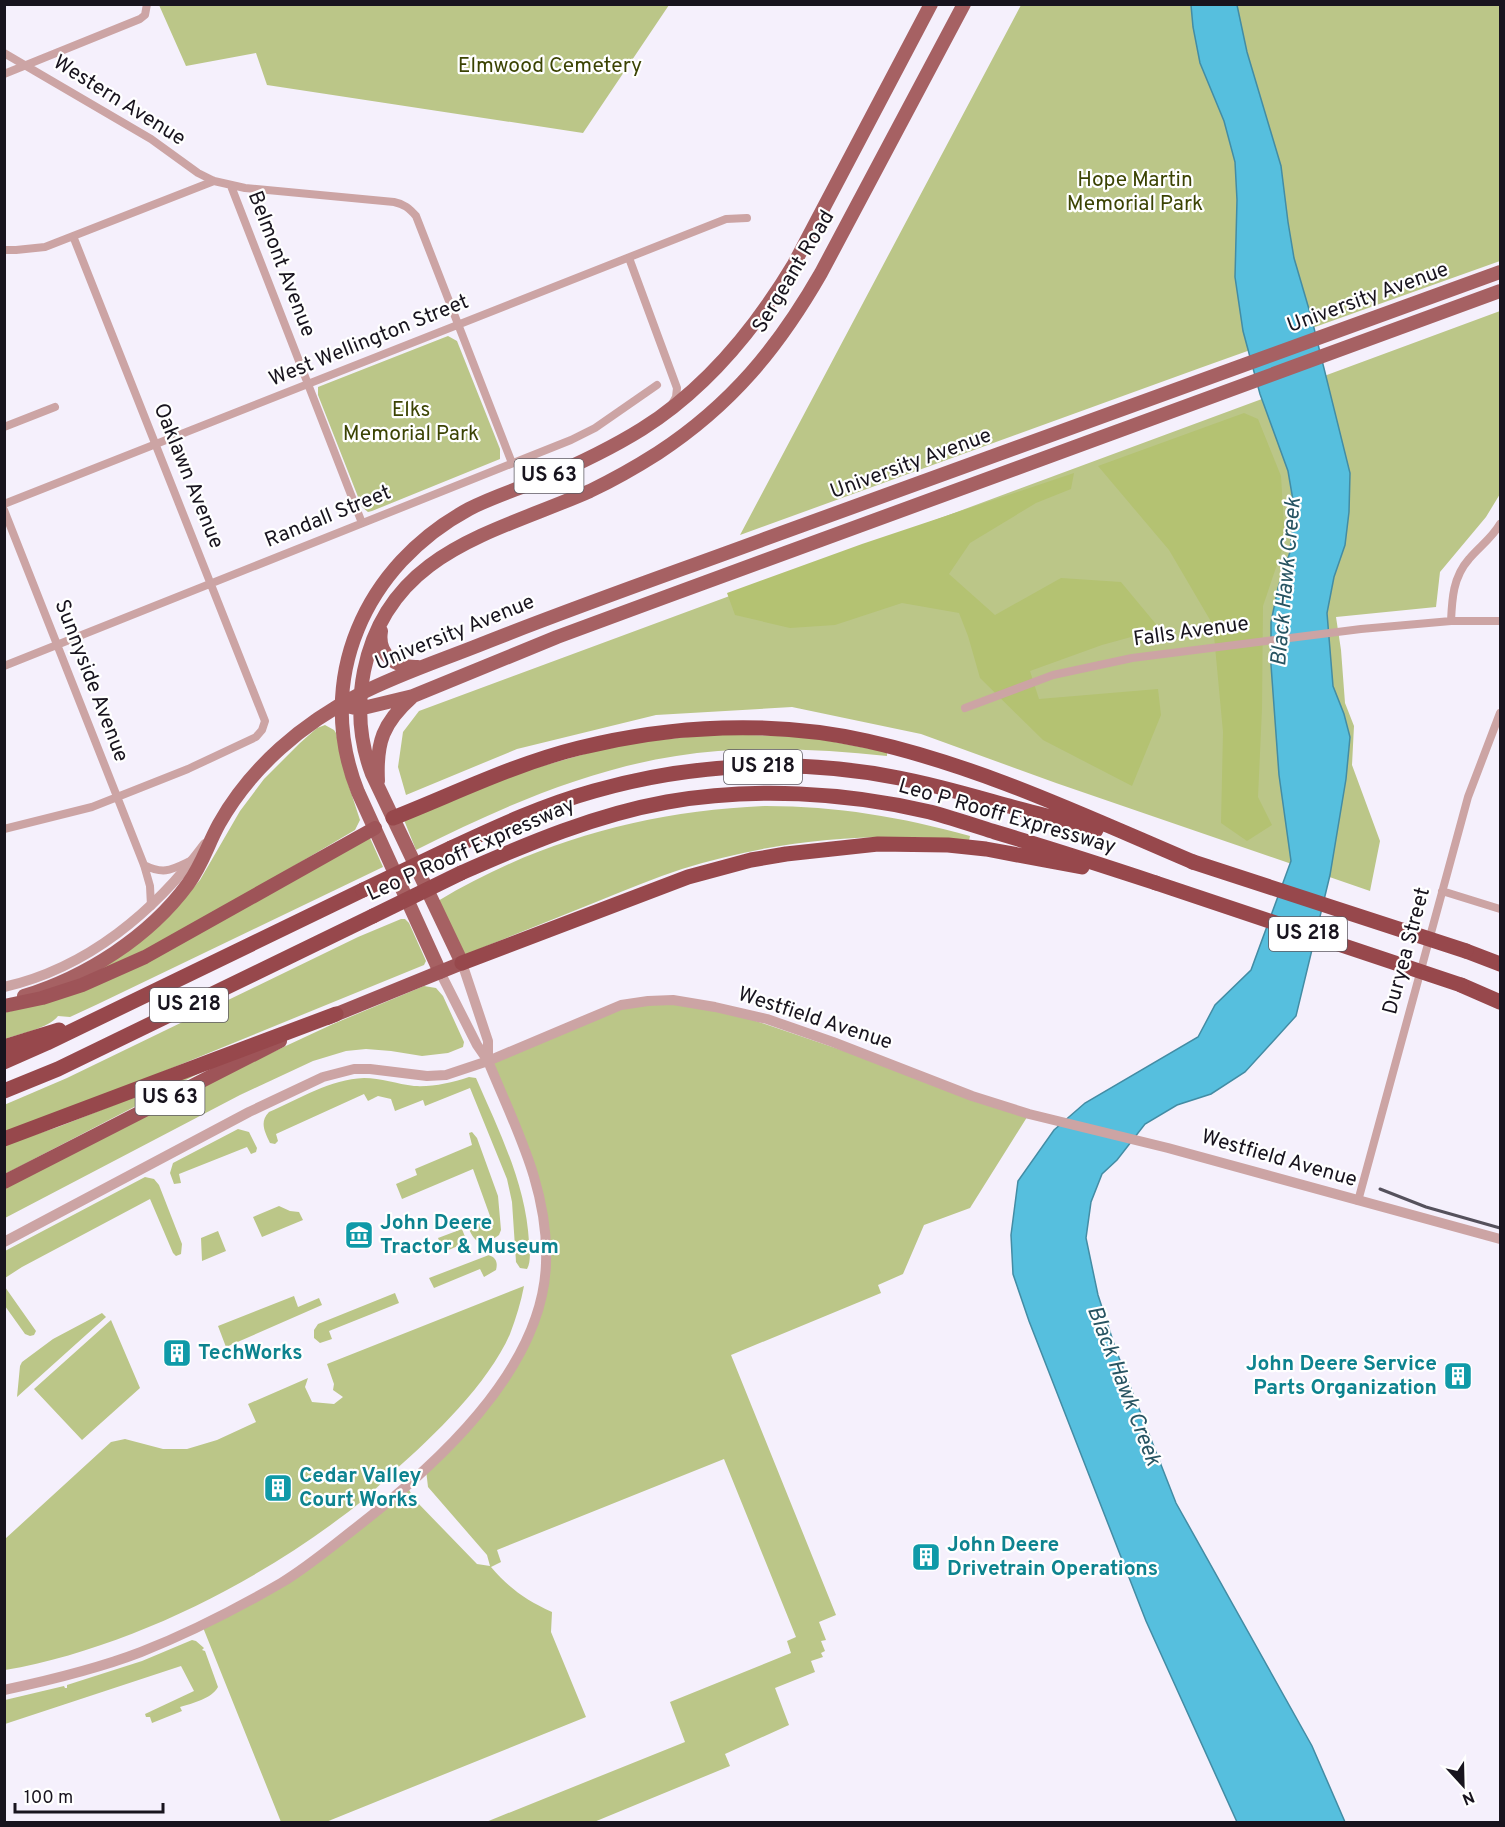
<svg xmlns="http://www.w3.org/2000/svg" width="1505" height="1827" font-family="Overpass,sans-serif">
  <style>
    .green { fill: #bbc688 }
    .forest { fill: #b4c272 }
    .water { fill: #56bfde; stroke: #438ca4; stroke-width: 1.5 }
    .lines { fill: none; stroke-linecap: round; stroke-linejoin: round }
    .minor { stroke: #cca4a4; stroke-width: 8 }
    .tertiary { stroke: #cca4a4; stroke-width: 10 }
    .primary { stroke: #a66163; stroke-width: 14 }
    .trunk { stroke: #9e5458; stroke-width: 14 }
    .motorway { stroke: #97484c; stroke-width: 15 }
    .rail { stroke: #55515c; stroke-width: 3 }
    .motorway-bridge { stroke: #97484c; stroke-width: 15 }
    .labels { text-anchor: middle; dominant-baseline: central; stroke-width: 4.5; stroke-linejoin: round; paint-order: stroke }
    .shield { fill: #fff; stroke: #5d5a62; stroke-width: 1.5 }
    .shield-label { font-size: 20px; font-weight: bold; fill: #18141e }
    .park-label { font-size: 21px; fill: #3b4303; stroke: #fff }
    .street-label { font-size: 21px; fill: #18141e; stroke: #fff }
    .culture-label { font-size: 21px; font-weight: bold; fill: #0d838f; stroke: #fff; text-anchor: start }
    .water-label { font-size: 22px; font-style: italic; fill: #275462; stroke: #fff }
  </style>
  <rect width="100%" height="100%" fill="#f5f0fc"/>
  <path class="green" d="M159,5h510l-86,128 -316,-48 -11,-32 -70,13z
    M1021,5h479v256l-300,107 -460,167z
    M1500,311v183l-14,23 -46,55 -4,35 -100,10 5,33 4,53 9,23 -2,39 28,76 -10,50 -314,-108 -135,-49 -129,-27 -136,8 -139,34 -111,46 -8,-28 5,-35 16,-21z
    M448,336l9,5 43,108v10l-128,52 -4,1 -6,-5 -44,-112v-8z
    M325,725l9,5 2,3 9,41 15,46 -5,10 -187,110 -77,36 84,-67 25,-29 40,-69 24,-32 36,-36 17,-15z
    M716,734l92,3 79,15v4c-56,-6 -112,-9 -169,-5 -107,8 -207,51 -302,99l-12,-30 96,-42 120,-34z
    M766,806c71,0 135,11 204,30l-1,5c-97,-10 -195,-1 -287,28 -27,9 -54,20 -81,31 -45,18 -90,36 -134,54h-3l-26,-53c102,-61 210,-90 328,-95z
    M370,838l13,29 -285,137 -28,13 -12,-1c-9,12 -39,18 -53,23l-1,-26 52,-14z
    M401,919h4l4,4 17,38 -2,4 -279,114 -140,53 -1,-27 63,-27 291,-141z
    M424,986l12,2 7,8 21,46 -1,5 -15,6 -26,3 -31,-5 -25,-2 -20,2 -33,10 -73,34 -235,123v-30l255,-130 73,-34z
    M648,1001l67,6 314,107 -59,94 -46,17 -21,49 -25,11 3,8 -150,62 105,260 -17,7 7,18 -5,1 4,10 -4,2 2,4 -12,4 4,11 -40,16 14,37 -64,29 5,12 -136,56h-108l199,-80 -15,-40 121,-49 -4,-12 9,-4 -72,-178 -227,91 4,12 -10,5c19,22 35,33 61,45l-1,20 35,85 -260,105h-45l-79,-197 81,-43 124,-96 7,13 63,65 13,2 -3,-11 -59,-68 -2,-17 85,-100 32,-78v-84l-55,-147 133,-56z
    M213,1066l-208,108 -1,-29 54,-18z
    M469,1077l7,1c23,53 50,106 53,164 1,9 2,20 -2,27l-7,-1 -4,-6 -4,-60 -5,-23 -37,-91 -45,18 -2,-6 -28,11 -4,-12 -13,-3 -10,5 -4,-7 -88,40 2,7 -3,3 -5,-1c-5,-11 -11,-21 -1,-31 31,-13 61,-33 95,-34 17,0 33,6 50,8 19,1 37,-3 55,-9z
    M238,1129l11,3 8,16 -1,4 -5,2 -4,-7 -68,27 2,9 -7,1 -4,-11 3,-10z
    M472,1132l5,6 21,58 3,34 -2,5c-16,11 -23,11 -31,-8l22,-11 -17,-47 -71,30 -6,-15 21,-9 -2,-6 57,-24 -3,-12z
    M145,1177l9,2 5,6 23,59 -1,10 -5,2 -3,-3 -23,-54 -128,68 -17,11v-27z
    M279,1206l11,5 9,1 4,8 -41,17 -9,-20z
    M462,1229l5,13 -23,10 -6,-14z
    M218,1231l8,20 -24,10 -1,-23z
    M489,1255c7,3 9,7 7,15l-12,7 -4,-8 -46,19 -5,-10z
    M524,1286c-3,16 -8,32 -14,48 -22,50 -76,102 -117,138 -9,8 -17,17 -26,25 -99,81 -236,151 -362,173v-131l106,-97 14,-3 38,10h24l30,-9 39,-18 -8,-18 60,-26 -3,9 7,15 22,2 9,-7 -10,-7 1,-6 -7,-20z
    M5,1287l31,44 -2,4 -4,1 -5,-2 -20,-28z
    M395,1293l4,10 -70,28 3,8 -12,4 -6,-5v-8l4,-6z
    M294,1296l4,11 21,-9 3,7 -96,42 -8,-21z
    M102,1313l4,4 -89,80 3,-31 2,-4 31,-23z
    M111,1320l29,68 -58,52 -48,-51z
    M192,1640l4,1 8,7 -2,2 3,1 13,36c-7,12 -25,16 -38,20l2,4 -30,12 -2,-6h-4l-1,-3 49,-23 -13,-25 -176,58v-24l59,-14 1,2h2v-3l75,-24z"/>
  <path class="forest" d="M1244,413l14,6 23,57 4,65 -22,65 -1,103 -4,88 14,28 -25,16 -26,-18 2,-91 -10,-107 -44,-75 -71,-84z
    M1074,473l-3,16 -35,14 -66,40 -21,31 46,41 66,-37 60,4 39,47 -58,16 -72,26 9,28 119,-10 3,26 -29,71 -89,-46 -63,-62 -12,-42 -9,-23 -57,-10 -67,22 -45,3 -55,-13 -8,-22 135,-49z"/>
  <path class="water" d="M1191,5h46l10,47 34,114 7,56 6,36 17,58 39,157 -1,39 -4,33 -11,32 -7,36 6,73 11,28 6,23 -4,42 -16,96 -34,141 -51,56 -34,22 -34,11 -32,19 -28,36 -15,14 -11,28 -5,36 12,57 18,55 60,153 136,243 33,76h-108l-91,-201 -117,-300 -16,-47 -2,-39 7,-54 36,-51 31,-27 113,-66 17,-32 36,-35 40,-109 -12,-86 -8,-110v-43l7,-34 12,-36 4,-46 -6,-35 -28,-77 -17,-63 -8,-54 2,-77 -2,-38 -11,-41 -24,-58 -7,-36z"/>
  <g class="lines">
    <path class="minor" d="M4,53l147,86 47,34 16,8 31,7 149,14c10,2 15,6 22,14l96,247
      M4,74l136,-55 5,-4 2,-11
      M231,186l131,337
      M4,250h12l29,-3 169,-66
      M629,258l48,130 -1,9 -4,7
      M4,427l51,-20
      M4,504l722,-285 21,-1
      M4,510l140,355 6,21 1,20
      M1451,621c1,-22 2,-44 18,-62 10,-12 23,-21 31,-35
      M4,666l567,-226 24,-12 62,-43
      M965,708l88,-33 79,-17 229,-29 90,-8h49
      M4,829l88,-22 96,-38 68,-32 6,-7 3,-9 -192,-485
      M144,865c20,10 27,5 46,-4
      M1442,891l58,18
      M1358,1201l110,-404 32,-84"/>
    <path class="tertiary" d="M462,963l26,78v19
      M4,987c84,-19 151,-76 201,-143
      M4,1242l245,-130 74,-35 31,-8h16l57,7 19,-1 42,-14 133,-56 27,-4 25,-1 42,7 52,12 66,23 139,54 57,18 139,34 332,91
      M4,1690c47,-10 93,-21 137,-38 48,-19 95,-43 140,-69 25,-15 49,-35 72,-53 80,-62 190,-159 193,-267 3,-74 -31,-136 -58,-202l-11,-16 -37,-73"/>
    <path class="primary" d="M381,631c-4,24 15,37 37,36
      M351,707l8,2 54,-13 144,-59 111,-41 832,-305
      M378,781c-2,-39 5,-58 34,-84
      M462,963l-90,-189c-13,-34 -15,-67 -8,-103 24,-120 131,-138 226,-180 23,-11 46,-24 68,-38 73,-48 120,-105 163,-180l143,-269
      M440,972l-82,-180c-45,-112 7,-227 111,-283 23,-12 48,-20 72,-29 35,-15 69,-31 101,-51 65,-41 113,-100 152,-165l137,-260
      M24,996c62,-19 125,-59 164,-112 14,-19 20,-40 31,-60 32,-57 84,-101 141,-130 35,-18 73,-31 109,-45 97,-39 195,-73 293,-109 246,-89 492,-178 738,-268"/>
    <path class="trunk" d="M4,1006l38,-8 40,-13 63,-28 230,-129
      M327,1018l135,-55
      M4,1182l276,-141"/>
    <path class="motorway" d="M393,818c61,-24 121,-54 186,-70 93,-23 194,-28 288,-7 113,25 220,76 326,121
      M451,848c47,-22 93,-43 143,-57 98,-28 205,-33 305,-13 37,7 74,18 110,28 29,8 59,15 87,24
      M461,873c68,-30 134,-58 206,-71 85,-15 179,-10 263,10 22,6 43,13 65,20 54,16 107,33 161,51
      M1466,951l34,13
      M462,963l226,-86 63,-17 35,-6 92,-10 70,1 38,4 96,18
      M1461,985l39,17
      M4,1047l55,-17
      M4,1062l43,-19 316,-153
      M4,1091l54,-22 315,-153
      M4,1139l332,-125"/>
    <path class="rail" d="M1380,1189l46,18 74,21"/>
    <path class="motorway-bridge" d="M1193,862l273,89
      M1156,883l305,102
      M363,890l88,-42
      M373,916l88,-43"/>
  </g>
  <defs>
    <g id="museum-square" transform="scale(1.5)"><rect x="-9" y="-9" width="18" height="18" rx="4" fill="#0f9aa8" stroke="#fff"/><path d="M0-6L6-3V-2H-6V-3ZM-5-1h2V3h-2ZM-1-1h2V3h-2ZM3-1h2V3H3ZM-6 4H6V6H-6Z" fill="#fff"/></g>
    <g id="building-square" transform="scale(1.5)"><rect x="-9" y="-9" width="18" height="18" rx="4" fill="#0f9aa8" stroke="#fff"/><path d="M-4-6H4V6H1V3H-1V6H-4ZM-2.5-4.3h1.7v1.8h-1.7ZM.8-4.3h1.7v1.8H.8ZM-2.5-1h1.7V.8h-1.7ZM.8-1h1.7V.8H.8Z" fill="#fff"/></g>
  </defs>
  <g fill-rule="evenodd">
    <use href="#museum-square" x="359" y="1235"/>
    <use href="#building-square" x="177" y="1353"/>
    <use href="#building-square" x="1458" y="1376"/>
    <use href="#building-square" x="278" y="1488"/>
    <use href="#building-square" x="926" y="1557"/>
  </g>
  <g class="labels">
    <g class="shield">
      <rect x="514.5" y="459" width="69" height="34" rx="4.5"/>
      <rect x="724" y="750" width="78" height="34" rx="4.5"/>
      <rect x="1269" y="917" width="78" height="34" rx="4.5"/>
      <rect x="150" y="988" width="78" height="34" rx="4.5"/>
      <rect x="135.5" y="1081" width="69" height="34" rx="4.5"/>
    </g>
    <g class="shield-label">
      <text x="549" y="476">US 63</text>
      <text x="763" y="767">US 218</text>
      <text x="1308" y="934">US 218</text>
      <text x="189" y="1005">US 218</text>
      <text x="170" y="1098">US 63</text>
    </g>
    <g class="park-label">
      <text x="550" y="66">Elmwood Cemetery</text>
      <text x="1135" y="180">Hope Martin<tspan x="1135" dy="24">Memorial Park</tspan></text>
      <text x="411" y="410">Elks<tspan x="411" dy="24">Memorial Park</tspan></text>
    </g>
    <g class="street-label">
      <text transform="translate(119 101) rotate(32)">Western Avenue</text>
      <text transform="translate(281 264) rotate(69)">Belmont Avenue</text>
      <text transform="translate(794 272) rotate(-59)">Sergeant Road</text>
      <text transform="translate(1368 298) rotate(-20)">University Avenue</text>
      <text transform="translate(369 341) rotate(-22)">West Wellington Street</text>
      <text transform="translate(911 464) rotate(-20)">University Avenue</text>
      <text transform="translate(188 476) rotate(68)">Oaklawn Avenue</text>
      <text transform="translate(328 517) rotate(-22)">Randall Street</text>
      <text transform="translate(1191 632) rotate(-8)">Falls Avenue</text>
      <text transform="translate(455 633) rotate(-22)">University Avenue</text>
      <text transform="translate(91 681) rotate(69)">Sunnyside Avenue</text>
      <text transform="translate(1007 817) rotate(16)">Leo P Rooff Expressway</text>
      <text transform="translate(471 850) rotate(-24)">Leo P Rooff Expressway</text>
      <text transform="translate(1407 951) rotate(-75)">Duryea Street</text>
      <text transform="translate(815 1019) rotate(18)">Westfield Avenue</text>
      <text transform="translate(1279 1159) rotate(16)">Westfield Avenue</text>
    </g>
    <g class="culture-label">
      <text x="380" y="1223">John Deere<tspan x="380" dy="24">Tractor &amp; Museum</tspan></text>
      <text x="198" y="1353">TechWorks</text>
      <text x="1437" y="1364" text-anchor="end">John Deere Service<tspan x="1437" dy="24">Parts Organization</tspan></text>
      <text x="299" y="1476">Cedar Valley<tspan x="299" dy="24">Court Works</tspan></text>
      <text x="947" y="1545">John Deere<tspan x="947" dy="24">Drivetrain Operations</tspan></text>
    </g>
    <g class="water-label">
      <text transform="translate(1287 582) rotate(-85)">Black Hawk Creek</text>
      <text transform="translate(1123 1386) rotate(69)">Black Hawk Creek</text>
    </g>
  </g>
  <rect width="1505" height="1827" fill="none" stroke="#18141e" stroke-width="12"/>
  <g transform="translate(1463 1785) rotate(158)" stroke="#ffffff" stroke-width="4.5" paint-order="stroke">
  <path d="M0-4.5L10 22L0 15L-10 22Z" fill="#18141e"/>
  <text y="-9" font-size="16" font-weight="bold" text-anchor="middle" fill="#18141e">N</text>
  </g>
  <path d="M15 1803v9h148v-9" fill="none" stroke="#18141e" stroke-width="3"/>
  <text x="24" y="1803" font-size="18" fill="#18141e" stroke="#ffffff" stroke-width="4.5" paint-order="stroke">100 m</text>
</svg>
